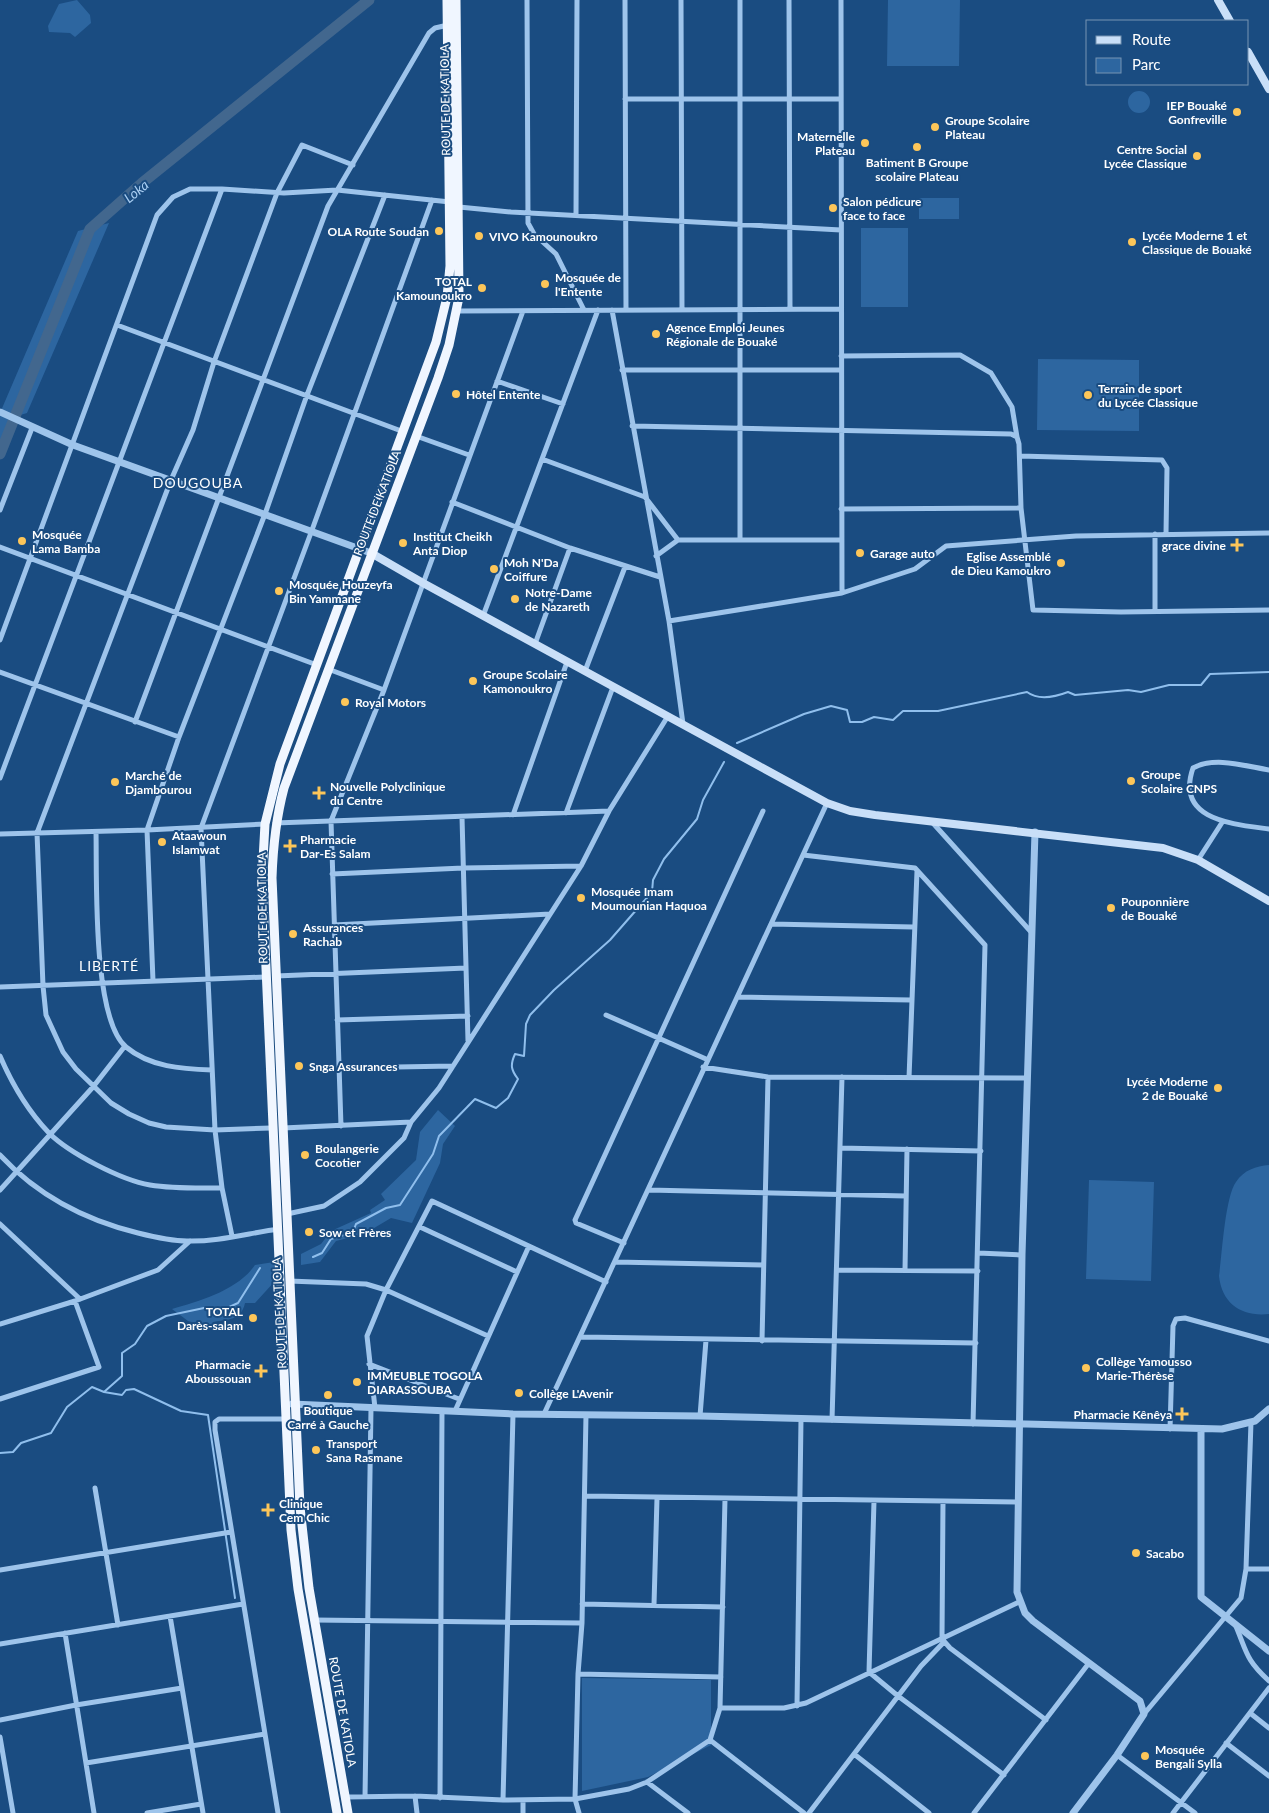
<svg xmlns="http://www.w3.org/2000/svg" width="1269" height="1813" font-family="Lato,sans-serif">
  <style>
    .green { fill: #2d66a0 }
    .lines { fill: none; stroke-linecap: round; stroke-linejoin: round }
    .stream { stroke: #90bfed; stroke-width: 2 }
    .river { stroke: #42678e; stroke-width: 11 }
    .minor { stroke: #9ec4eb; stroke-width: 5 }
    .tertiary { stroke: #9ec4eb; stroke-width: 7 }
    .secondary { stroke: #c9dff8; stroke-width: 8 }
    .trunk { stroke: #f0f6ff; stroke-width: 9 }
    .poi-dot { fill: #fdc659; stroke: #1a4c81; stroke-width: 2 }
    .labels { text-anchor: middle; dominant-baseline: central; stroke-width: 4; stroke-linejoin: round; paint-order: stroke }
    .street-label { font-size: 12px; fill: #fff; stroke: #1a4c81 }
    .poi-label { font-size: 12px; font-weight: bold; fill: #fff; stroke: #1a4c81; text-anchor: start }
    .water-label { font-size: 14px; font-style: italic; fill: #a9cef2; stroke: #1a4c81 }
    .neighbourhood-label { font-size: 14px; letter-spacing: 1px; fill: #fff; stroke: #1a4c81 }
  </style>
  <rect width="100%" height="100%" fill="#1a4c81"/>
  <path class="green" d="M77,0l13,15 1,8 -16,14 -5,-4 -21,-1 -1,-6 11,-22z
    M888,0h72l-1,66h-72z
    M1128 102a11 11 0 1 1 22 0a11 11 0 1 1-22 0Z
    M919,198h40v21h-40z
    M109,223l-82,190 -10,3 -17,42v-45l78,-182z
    M861,228h47v79h-47z
    M1038,359l101,1v71l-102,-1z
    M438,1110l17,16 -12,18 -3,19 -28,60 -21,-5 -27,16 -28,7 -16,21 -19,3v-11l20,-10 10,-13 40,-18 -1,-3 15,-10 -4,-6 35,-34 4,-28z
    M1269,1165v149c-27,3 -47,-10 -50,-38 3,-21 6,-79 17,-94 8,-12 20,-16 33,-17z
    M1089,1180l65,2 -3,99 -65,-2z
    M274,1262l1,19 -20,22h-10c-4,18 -17,16 -32,19l-4,8 -6,2 -4,-8 -11,-3 -16,-12c28,-8 66,-19 83,-44z
    M582,1678l129,2v65l-63,32 -66,14z"/>
  <g class="lines">
    <path class="stream" d="M737,743l67,-29 27,-8 16,4 3,12h12l12,-5 19,3 10,-9h35l89,-19c12,9 28,5 41,0l7,3 53,-5 13,2 28,-7h32l9,-11 59,-2
      M313,1257l9,-4 9,-14 22,-7 3,-8 30,-16 14,-3 33,-51 6,-18 36,-37 21,9 12,-10 10,-19c-7,-9 -8,-14 -3,-25l9,2 2,-32 4,-9 24,-25 56,-50 42,-48 1,-12 11,-21 33,-40 6,-19 21,-38
      M104,1392l18,3 4,-5 8,-1 47,22 27,4 27,183
      M0,1453l13,-1 8,-9 30,-10 16,-26 25,-20 12,5 18,-16v-23l13,-9 12,-18 19,-10 38,-8h23l11,-5 22,-35"/>
    <path class="river" d="M0,454l90,-225 52,-46 227,-183"/>
    <path class="minor" d="M527,0l1,223 6,11 22,20 28,56
      M625,0l1,310
      M681,0l1,310
      M740,0v540
      M789,0l1,309
      M841,0l1,593
      M625,99h216
      M459,207l52,5 330,18
      M576,215l1,-215
      M612,310l57,311 14,103
      M457,311l384,-2
      M117,325l287,107
      M841,356l119,-1 31,18 21,34 5,30
      M622,370h219
      M497,381l66,23
      M632,426l379,8 6,3 2,7 2,64 12,102 88,2 148,-2
      M416,436l53,19
      M1020,456l142,4 5,8 -1,66
      M542,459l103,38 33,43
      M452,502l118,46 90,29
      M841,509l180,-1
      M0,510l32,-82
      M0,547l317,118
      M656,556l22,-16h163
      M1155,611v-77
      M483,616l115,-306
      M669,621l173,-28 73,-24 31,-23 130,-10 193,-3
      M0,640l157,-425 16,-18 17,-8h32l62,4 53,-3 113,12
      M535,644l35,-96
      M328,669l56,21
      M585,671l40,-104
      M0,672l179,65
      M135,722l193,-516 101,-173 6,-5 13,-3
      M1269,770c-24,-4 -54,-14 -76,-2 -18,52 39,56 76,61
      M0,778l222,-589
      M566,813l47,-126
      M513,815l54,-153
      M462,817l6,224
      M932,822l100,111
      M275,823l334,-12
      M96,832c1,45 -4,186 30,215 24,20 56,22 86,23
      M0,834l147,-4 118,-6
      M803,855l112,13 70,77 -12,479
      M1198,860l25,-39
      M332,874l131,-6 118,-2
      M771,924l142,3
      M334,925l216,-11
      M276,976l190,-8
      M153,981l-6,-151 32,-93 86,-223 42,-119 78,-200
      M0,987l265,-10
      M738,997l173,3
      M606,1015l100,44
      M337,1020l131,-4
      M0,1056c12,28 28,55 49,77 20,20 72,47 101,52 24,4 48,3 72,3
      M703,1067l65,10 258,1
      M340,1068l113,-2
      M909,1078l8,-207
      M341,1126l-10,-305 53,-131 139,-379
      M271,1128l-56,2 -49,-3 -17,-4 -20,-9 -18,-11 -35,-34 -13,-17 -17,-37 -3,-29 -6,-153 134,-353 22,-50 21,-68 63,-169 25,-48 51,20
      M283,1128l128,-6
      M840,1148l141,3
      M0,1155c38,41 85,65 138,78 16,4 33,8 49,8 30,1 62,-8 92,-12
      M0,1190l93,-103 32,-41
      M649,1190l257,6
      M287,1214l37,-8 36,-24 44,-44 7,-16 28,-34 142,-222 28,-55 59,-95
      M0,1224l80,75
      M420,1227l97,45
      M232,1236l-10,-48 -7,-58 -14,-302 111,-298 120,-330
      M624,1243l-48,-20 -1,-3 188,-409
      M978,1253l44,2
      M615,1262l148,3
      M837,1270l141,1
      M905,1270l2,-121
      M289,1281l77,3 20,6 102,46
      M0,1324l75,-23 83,-31 32,-29
      M581,1337l395,6
      M762,1341l6,-264
      M369,1364l90,35
      M0,1399l99,-32 -24,-66
      M375,1408l-8,-72 19,-46 46,-89 174,81
      M455,1411l74,-165
      M544,1414l283,-611
      M700,1416l6,-76
      M832,1420l10,-343
      M1170,1429l3,-103 3,-7 9,-1 84,23
      M95,1488l23,137
      M585,1496l432,6
      M874,1501l-5,171 29,24 106,79
      M943,1501l-1,138 8,9 96,72
      M1246,1569h23
      M0,1570l231,-38
      M582,1604l141,3
      M654,1605l3,-107
      M170,1616l33,197
      M314,1620l268,3
      M1235,1624c12,28 10,35 34,57
      M65,1633l29,180
      M0,1644l243,-40
      M578,1674l143,3
      M797,1706l4,-287
      M720,1708h64l22,-5 213,-101
      M1250,1713l19,15
      M1144,1714l97,-116 5,-29 5,-147
      M0,1720l76,-15 106,-17
      M0,1737l13,76
      M710,1740l94,73
      M1226,1743l43,33
      M854,1754l75,59
      M1117,1755l78,58
      M86,1763l179,-29
      M647,1782l41,31
      M415,1796l2,17
      M346,1797l69,-1 88,4 72,-1 54,-10 18,-7 63,-42 10,-32 5,-209
      M365,1797l6,-389
      M440,1798l2,-387
      M503,1800l10,-386
      M147,1813l54,-9
      M278,1813l-63,-383v-8l4,-3h66
      M523,1813v-13
      M579,1813l-4,-14 3,-125 4,-51 4,-208
      M809,1813l112,-147 23,-24
      M974,1813l115,-150
      M1173,1813l96,-125"/>
    <path class="tertiary" d="M0,412l73,33 298,108
      M1035,832l-13,423 -5,337 8,21 8,8 107,80 4,13 -27,41 -44,58
      M292,1404l221,10 187,2 522,13 33,-8 14,-12
      M1201,1429v168l68,54"/>
    <path class="secondary" d="M1218,0l12,21
      M1248,52l21,37
      M371,553l52,30 404,220 23,8 25,4 288,33 35,12 71,41"/>
    <path class="trunk" d="M337,1813l-39,-224 -7,-59 -29,-652 3,-54 15,-60 156,-422 11,-45 3,-31 -3,-266
      M348,1813l-39,-225 -9,-81 -28,-629c1,-31 4,-60 12,-90l154,-410 11,-33 10,-48 -3,-297"/>
  </g>
  <g class="poi-dot">
    <circle cx="1237" cy="112" r="5"/>
    <circle cx="935" cy="127" r="5"/>
    <circle cx="865" cy="143" r="5"/>
    <circle cx="917" cy="147" r="5"/>
    <circle cx="1197" cy="156" r="5"/>
    <circle cx="833" cy="208" r="5"/>
    <circle cx="439" cy="231" r="5"/>
    <circle cx="479" cy="236" r="5"/>
    <circle cx="1132" cy="242" r="5"/>
    <circle cx="545" cy="284" r="5"/>
    <circle cx="482" cy="288" r="5"/>
    <circle cx="656" cy="334" r="5"/>
    <circle cx="456" cy="394" r="5"/>
    <circle cx="1088" cy="395" r="5"/>
    <circle cx="22" cy="541" r="5"/>
    <circle cx="403" cy="543" r="5"/>
    <path d="M1234.5 537.5h5v5h5v5h-5v5h-5v-5h-5v-5h5z"/>
    <circle cx="860" cy="553" r="5"/>
    <circle cx="1061" cy="563" r="5"/>
    <circle cx="494" cy="569" r="5"/>
    <circle cx="279" cy="591" r="5"/>
    <circle cx="515" cy="599" r="5"/>
    <circle cx="473" cy="681" r="5"/>
    <circle cx="345" cy="702" r="5"/>
    <circle cx="1131" cy="781" r="5"/>
    <circle cx="115" cy="782" r="5"/>
    <path d="M316.5 785.5h5v5h5v5h-5v5h-5v-5h-5v-5h5z"/>
    <circle cx="162" cy="842" r="5"/>
    <path d="M287.5 838.5h5v5h5v5h-5v5h-5v-5h-5v-5h5z"/>
    <circle cx="581" cy="898" r="5"/>
    <circle cx="1111" cy="908" r="5"/>
    <circle cx="293" cy="934" r="5"/>
    <circle cx="299" cy="1066" r="5"/>
    <circle cx="1218" cy="1088" r="5"/>
    <circle cx="305" cy="1155" r="5"/>
    <circle cx="309" cy="1232" r="5"/>
    <circle cx="253" cy="1318" r="5"/>
    <circle cx="1086" cy="1368" r="5"/>
    <path d="M258.5 1363.5h5v5h5v5h-5v5h-5v-5h-5v-5h5z"/>
    <circle cx="357" cy="1382" r="5"/>
    <circle cx="519" cy="1393" r="5"/>
    <circle cx="328" cy="1395" r="5"/>
    <path d="M1179.5 1406.5h5v5h5v5h-5v5h-5v-5h-5v-5h5z"/>
    <circle cx="316" cy="1450" r="5"/>
    <path d="M265.5 1502.5h5v5h5v5h-5v5h-5v-5h-5v-5h5z"/>
    <circle cx="1136" cy="1553" r="5"/>
    <circle cx="1145" cy="1756" r="5"/>
  </g>
  <g class="labels">
    <g class="street-label">
      <text transform="translate(445 100) rotate(-91)">ROUTE DE KATIOLA</text>
      <text transform="translate(377 503) rotate(-69)">ROUTE DE KATIOLA</text>
      <text transform="translate(262 908) rotate(-91)">ROUTE DE KATIOLA</text>
      <text transform="translate(279 1313) rotate(-93)">ROUTE DE KATIOLA</text>
      <text transform="translate(343 1712) rotate(80)">ROUTE DE KATIOLA</text>
    </g>
    <g class="poi-label">
      <text x="1227" y="105" text-anchor="end">IEP Bouaké<tspan x="1227" dy="14">Gonfreville</tspan></text>
      <text x="945" y="120">Groupe Scolaire<tspan x="945" dy="14">Plateau</tspan></text>
      <text x="855" y="136" text-anchor="end">Maternelle<tspan x="855" dy="14">Plateau</tspan></text>
      <text x="1187" y="149" text-anchor="end">Centre Social<tspan x="1187" dy="14">Lycée Classique</tspan></text>
      <text x="917" y="162" text-anchor="middle">Batiment B Groupe<tspan x="917" dy="14">scolaire Plateau</tspan></text>
      <text x="843" y="201">Salon pédicure<tspan x="843" dy="14">face to face</tspan></text>
      <text x="429" y="231" text-anchor="end">OLA Route Soudan</text>
      <text x="1142" y="235">Lycée Moderne 1 et<tspan x="1142" dy="14">Classique de Bouaké</tspan></text>
      <text x="489" y="236">VIVO Kamounoukro</text>
      <text x="555" y="277">Mosquée de<tspan x="555" dy="14">l'Entente</tspan></text>
      <text x="472" y="281" text-anchor="end">TOTAL<tspan x="472" dy="14">Kamounoukro</tspan></text>
      <text x="666" y="327">Agence Emploi Jeunes<tspan x="666" dy="14">Régionale de Bouaké</tspan></text>
      <text x="1098" y="388">Terrain de sport<tspan x="1098" dy="14">du Lycée Classique</tspan></text>
      <text x="466" y="394">Hôtel Entente</text>
      <text x="32" y="534">Mosquée<tspan x="32" dy="14">Lama Bamba</tspan></text>
      <text x="413" y="536">Institut Cheikh<tspan x="413" dy="14">Anta Diop</tspan></text>
      <text x="1226" y="545" text-anchor="end">grace divine</text>
      <text x="870" y="553">Garage auto</text>
      <text x="1051" y="556" text-anchor="end">Eglise Assemblé<tspan x="1051" dy="14">de Dieu Kamoukro</tspan></text>
      <text x="504" y="562">Moh N'Da<tspan x="504" dy="14">Coiffure</tspan></text>
      <text x="289" y="584">Mosquée Houzeyfa<tspan x="289" dy="14">Bin Yammane</tspan></text>
      <text x="525" y="592">Notre-Dame<tspan x="525" dy="14">de Nazareth</tspan></text>
      <text x="483" y="674">Groupe Scolaire<tspan x="483" dy="14">Kamonoukro</tspan></text>
      <text x="355" y="702">Royal Motors</text>
      <text x="1141" y="774">Groupe<tspan x="1141" dy="14">Scolaire CNPS</tspan></text>
      <text x="125" y="775">Marché de<tspan x="125" dy="14">Djambourou</tspan></text>
      <text x="330" y="786">Nouvelle Polyclinique<tspan x="330" dy="14">du Centre</tspan></text>
      <text x="172" y="835">Ataawoun<tspan x="172" dy="14">Islamwat</tspan></text>
      <text x="300" y="839">Pharmacie<tspan x="300" dy="14">Dar-Es Salam</tspan></text>
      <text x="591" y="891">Mosquée Imam<tspan x="591" dy="14">Moumounian Haquoa</tspan></text>
      <text x="1121" y="901">Pouponnière<tspan x="1121" dy="14">de Bouaké</tspan></text>
      <text x="303" y="927">Assurances<tspan x="303" dy="14">Rachab</tspan></text>
      <text x="309" y="1066">Snga Assurances</text>
      <text x="1208" y="1081" text-anchor="end">Lycée Moderne<tspan x="1208" dy="14">2 de Bouaké</tspan></text>
      <text x="315" y="1148">Boulangerie<tspan x="315" dy="14">Cocotier</tspan></text>
      <text x="319" y="1232">Sow et Frères</text>
      <text x="243" y="1311" text-anchor="end">TOTAL<tspan x="243" dy="14">Darès-salam</tspan></text>
      <text x="1096" y="1361">Collège Yamousso<tspan x="1096" dy="14">Marie-Thérèse</tspan></text>
      <text x="251" y="1364" text-anchor="end">Pharmacie<tspan x="251" dy="14">Aboussouan</tspan></text>
      <text x="367" y="1375">IMMEUBLE TOGOLA<tspan x="367" dy="14">DIARASSOUBA</tspan></text>
      <text x="529" y="1393">Collège L'Avenir</text>
      <text x="328" y="1410" text-anchor="middle">Boutique<tspan x="328" dy="14">Carré à Gauche</tspan></text>
      <text x="1172" y="1414" text-anchor="end">Pharmacie Kênêya</text>
      <text x="326" y="1443">Transport<tspan x="326" dy="14">Sana Rasmane</tspan></text>
      <text x="279" y="1503">Clinique<tspan x="279" dy="14">Cem Chic</tspan></text>
      <text x="1146" y="1553">Sacabo</text>
      <text x="1155" y="1749">Mosquée<tspan x="1155" dy="14">Bengali Sylla</tspan></text>
    </g>
    <g class="water-label">
      <text transform="translate(136 191) rotate(-39)">Loka</text>
    </g>
    <g class="neighbourhood-label">
      <text x="198" y="482">DOUGOUBA</text>
      <text x="109" y="965">LIBERTÉ</text>
    </g>
  </g>
  <rect x="1086" y="20" width="162" height="65" fill="#1a4c81" stroke="#7694b3"/>
  <rect x="1096" y="36" width="25" height="8" fill="#c9dff8" stroke="#7694b3"/>
  <text x="1132" y="45" font-size="15" fill="#ffffff">Route</text>
  <rect x="1096" y="58" width="25" height="15" fill="#2d66a0" stroke="#7694b3"/>
  <text x="1132" y="70" font-size="15" fill="#ffffff">Parc</text>
</svg>
